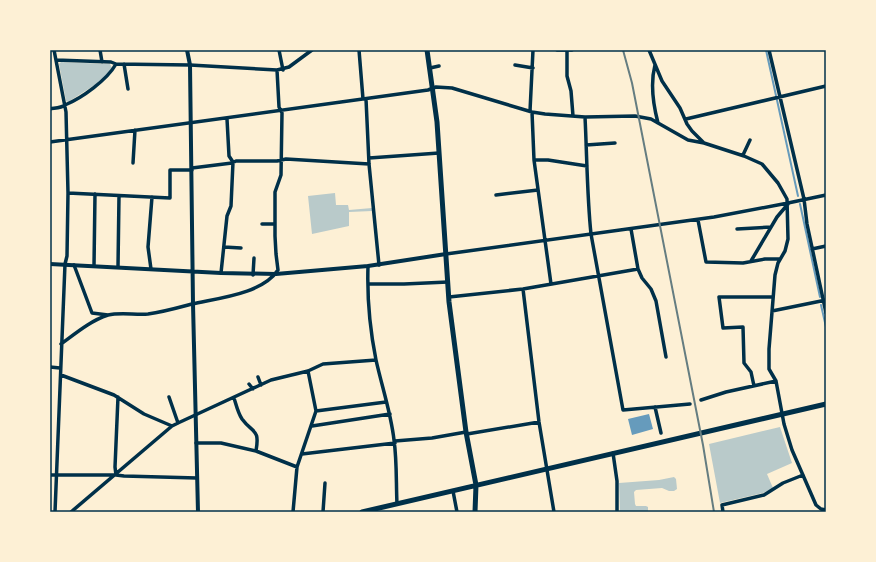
<svg xmlns="http://www.w3.org/2000/svg" width="876" height="562" font-family="'Varela Round',sans-serif">
  <style>
    .green { fill: #b9caca }
    .water { fill: #669bbc }
    .lines { fill: none; stroke-linecap: round; stroke-linejoin: round }
    .stream { stroke: #669bbc; stroke-width: 2 }
    .minor { stroke: #003049; stroke-width: 3.5 }
    .tertiary { stroke: #003049; stroke-width: 4 }
    .secondary { stroke: #003049; stroke-width: 5 }
    .rail { stroke: #657d81; stroke-width: 2 }
    .neatline { fill: none; stroke: #003049; stroke-width: 1.5 }
  </style>
  <rect width="100%" height="100%" fill="#fdf0d5"/>
  <path class="green" d="M61,62l49,2 2,4 -11,13 -33,21 -2,-1 -7,-37z
    M335,193l1,12h12l1,5 23,-2v3l-23,1v14l-37,8 -4,-38z
    M780,427l12,36 -25,11 6,14 -10,5 -43,10 -11,-59z
    M674,477l2,2 1,10 -3,2h-5l-7,-3 -26,2 -2,2 1,12 1,2h10l2,1v5h-28l-1,-29 40,-3z"/>
  <path class="water" d="M649,414l4,15 -21,6 -4,-16z"/>
  <g class="lines">
    <path class="stream" d="M766,50l32,146
      M800,204l20,93
      M821,305l5,22"/>
    <path class="minor" d="M54,50l12,62 2,81 -1,63 -2,8 -10,248
      M100,50l2,12
      M279,50l4,20
      M359,50l4,49
      M557,50h15
      M649,50l13,31 18,27 7,16 5,7 12,12 40,13 18,8 16,19 9,16 1,40 -3,12 -7,12 -3,12 -6,74v20l7,12 8,43 8,26 24,55 5,4 5,1
      M769,50l35,149 3,25 19,89
      M567,51v25l4,15 2,25
      M56,60l55,2 5,2 74,1 87,5 12,-3 23,-17
      M124,64l4,25
      M515,65l18,3
      M655,65c-5,19 -2,39 3,58
      M430,68l9,-2
      M366,99l3,65 10,101
      M50,109c5,-1 11,-1 15,-4 17,-7 42,-25 51,-41
      M530,111l3,-61
      M532,112l2,48 17,124
      M585,117c2,39 2,79 6,117l32,176 67,-6
      M686,119l140,-33
      M50,142l378,-52 8,-3 16,1 80,24 13,2 40,3 50,-1 16,3 37,21 16,3
      M586,145l29,-2
      M743,155l7,-15
      M369,158l70,-5
      M534,160h14l39,6
      M133,163l2,-33
      M192,168l40,-5 4,-2h41l9,-2 83,5
      M68,193l102,5v-28h22
      M496,195l42,-5
      M698,220l8,42 37,1 22,-4h15
      M262,224h13
      M631,229l7,40 4,9 9,11 5,12 10,56
      M737,229l34,-2
      M224,247l17,1
      M812,249l14,-3
      M446,254l268,-37 74,-14 38,-8
      M751,261l26,-44 11,-13
      M74,265l18,48 16,2
      M94,266l1,-72
      M368,266c-1,31 2,64 8,94 6,27 15,53 18,80 3,21 2,43 3,64
      M118,267l1,-71
      M151,269l-3,-22 4,-50
      M221,273l6,-57 4,-10 2,-44 -4,-6 -2,-37
      M253,275l1,-17
      M368,284h36l44,-2
      M523,289l16,133 15,90
      M449,297l74,-8 115,-20
      M772,311l54,-11
      M61,344c15,-11 29,-23 47,-29 12,-3 27,0 40,-1 15,-2 29,-6 44,-10 27,-6 70,-10 86,-34l-2,-16 -1,-18v-44l6,-17 1,-62 -3,-6 -2,-37
      M50,367l10,1
      M61,375l53,20 30,19 28,12
      M258,377l3,8
      M249,384l4,5
      M754,386l-3,-14 -7,-9 -1,-36 -20,1 -4,-31h54
      M169,397l9,26
      M234,398c2,6 4,15 8,21 11,15 18,9 14,32
      M701,400l25,-8 50,-11
      M655,407l6,26
      M316,411l70,-9
      M312,426l78,-12
      M467,434l72,-12
      M395,441l37,-3 34,-6
      M196,443h25l35,8 41,16
      M613,453l4,28v31
      M302,454l93,-11
      M50,475h66l8,1 73,2
      M116,475l-1,-8 3,-70
      M453,491l4,21
      M71,512l101,-86 6,-3 93,-43 37,-9 15,-7 53,-4
      M293,512l4,-45 19,-56 -8,-40
      M323,512l2,-29
      M723,512l-1,-7 42,-10 19,-12 20,-8"/>
    <path class="tertiary" d="M187,50l3,15 3,239 5,208
      M50,264l171,9 55,1 92,-8 78,-12"/>
    <path class="secondary" d="M427,50l10,72 12,180 17,130 10,53 -1,27
      M362,512l464,-108"/>
    <path class="rail" d="M623,50l9,33 71,362 11,67"/>
  </g>
  <rect width="876" height="562" fill="none" stroke="#fdf0d5" stroke-width="102"/>
  <rect x="51" y="51" width="774" height="460" class="neatline"/>
</svg>
